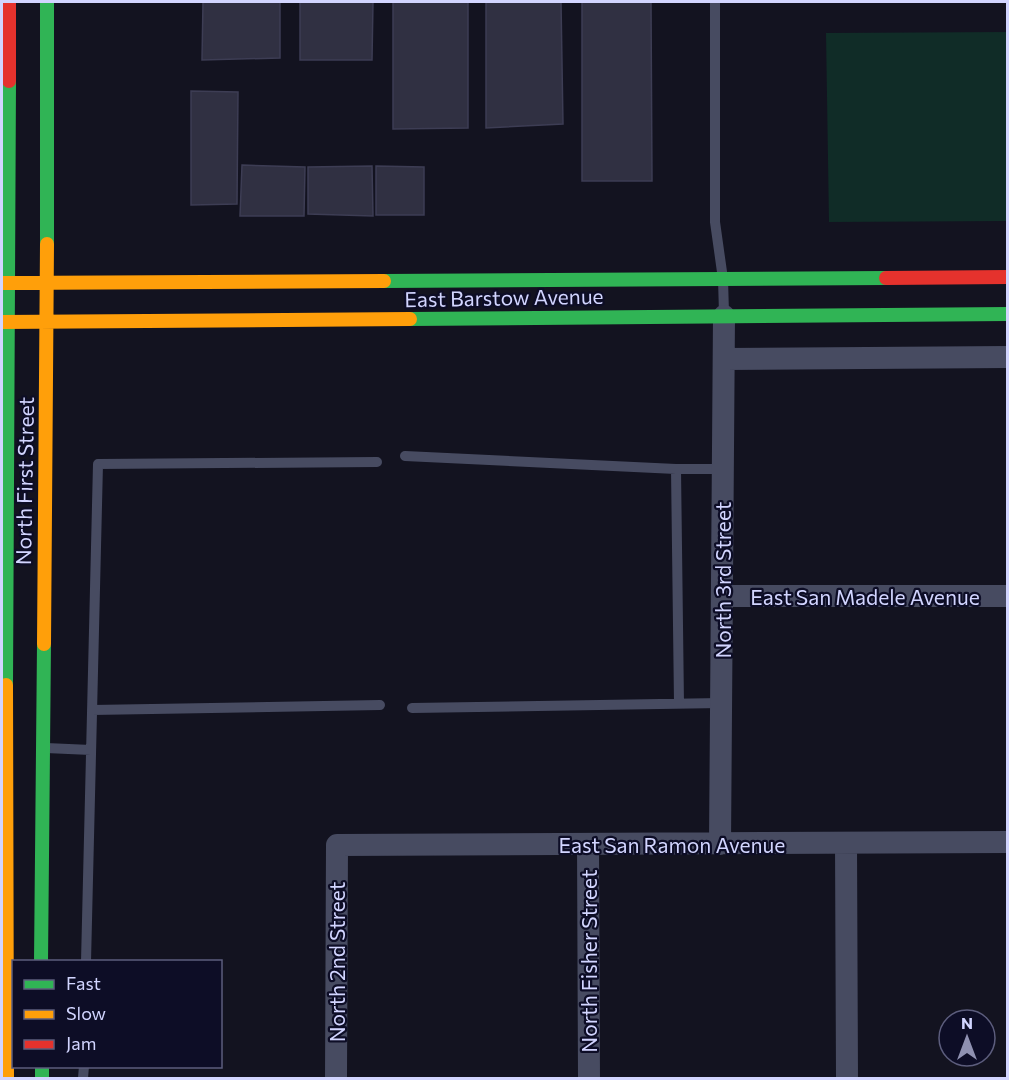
<svg xmlns="http://www.w3.org/2000/svg" width="1009" height="1080" font-family="Commissioner,sans-serif">
  <style>
    .green { fill: #102c27 }
    .building { fill: #303042; stroke: #3d3d54; stroke-width: 1.5 }
    .lines { fill: none; stroke-linecap: round; stroke-linejoin: round }
    .lane { stroke: #474b61; stroke-width: 10 }
    .street { stroke: #474b61; stroke-width: 22 }
    .fast { stroke: #30b455; stroke-width: 14 }
    .slow { stroke: #ff9f0a; stroke-width: 14 }
    .jam { stroke: #e5322d; stroke-width: 14 }
    .labels { text-anchor: middle; dominant-baseline: central; stroke-width: 4.5; stroke-linejoin: round; paint-order: stroke }
    .street-label { font-size: 21px; fill: #d2d5ff; stroke: #0d0d26 }
  </style>
  <rect width="100%" height="100%" fill="#131320"/>
  <path class="green" d="M1007,32v189l-178,1 -3,-189z"/>
  <path class="building" d="M203,2h77v56l-78,2z
    M300,2h73l-1,58h-72z
    M393,2h75v126l-75,1z
    M486,2h75l2,122 -77,4z
    M582,2h69l1,179h-70z
    M191,91l47,1 -1,112 -46,1z
    M242,165l63,2 -1,49h-64z
    M372,166l1,50 -65,-2v-47z
    M376,166l48,1v48h-48z"/>
  <g class="lines">
    <path class="lane" d="M715,2v220l8,57 1,34
      M405,456l271,13
      M679,703l-3,-234h46
      M412,708l309,-5
      M92,710l288,-5
      M46,748l45,2
      M86,962l12,-498 279,-2
      M83,1078l1,-12"/>
    <path class="street" d="M724,359l284,-2
      M722,596h286
      M846,843l1,235
      M588,844l1,234
      M720,844l4,-528
      M336,1078l1,-233 671,-3"/>
    <path class="fast" d="M47,2v242
      M384,281l502,-3
      M410,319l598,-5
      M6,685l3,-604
      M41,962l3,-318
      M42,1066v12"/>
    <path class="slow" d="M2,283l382,-2
      M2,322l408,-3
      M44,644l3,-400
      M6,685l1,393"/>
    <path class="jam" d="M9,81v-79
      M886,278l122,-1"/>
  </g>
  <g class="labels">
    <g class="street-label">
      <text transform="translate(504 297) rotate(-1)">East Barstow Avenue</text>
      <text transform="translate(24 481) rotate(-89)">North First Street</text>
      <text transform="translate(722 580) rotate(-90)">North 3rd Street</text>
      <text x="865" y="596">East San Madele Avenue</text>
      <text x="672" y="844">East San Ramon Avenue</text>
      <text transform="translate(588 961) rotate(-90)">North Fisher Street</text>
      <text transform="translate(336 962) rotate(-90)">North 2nd Street</text>
    </g>
  </g>
  <rect width="1009" height="1080" fill="none" stroke="#d2d5ff" stroke-width="6"/>
  <rect x="12" y="960" width="210" height="108" fill="#0d0d26" stroke="#5c5d7d" stroke-width="1.5"/>
  <rect x="24" y="980" width="30" height="9" fill="#30b455" stroke="#5c5d7d" stroke-width="1.5"/>
  <text x="66" y="990" font-size="18" fill="#d2d5ff">Fast</text>
  <rect x="24" y="1010" width="30" height="9" fill="#ff9f0a" stroke="#5c5d7d" stroke-width="1.5"/>
  <text x="66" y="1020" font-size="18" fill="#d2d5ff">Slow</text>
  <rect x="24" y="1040" width="30" height="9" fill="#e5322d" stroke="#5c5d7d" stroke-width="1.5"/>
  <text x="66" y="1050" font-size="18" fill="#d2d5ff">Jam</text>
  <g transform="translate(967 1038)"><circle r="28" fill="#0d0d26" stroke="#5c5d7d" stroke-width="1.5"/>
  <path d="M0-4.5L10 22L0 15L-10 22Z" fill="#8f91b1"/>
  <text y="-9" font-size="16" font-weight="bold" text-anchor="middle" fill="#d2d5ff">N</text>
  </g>
</svg>
